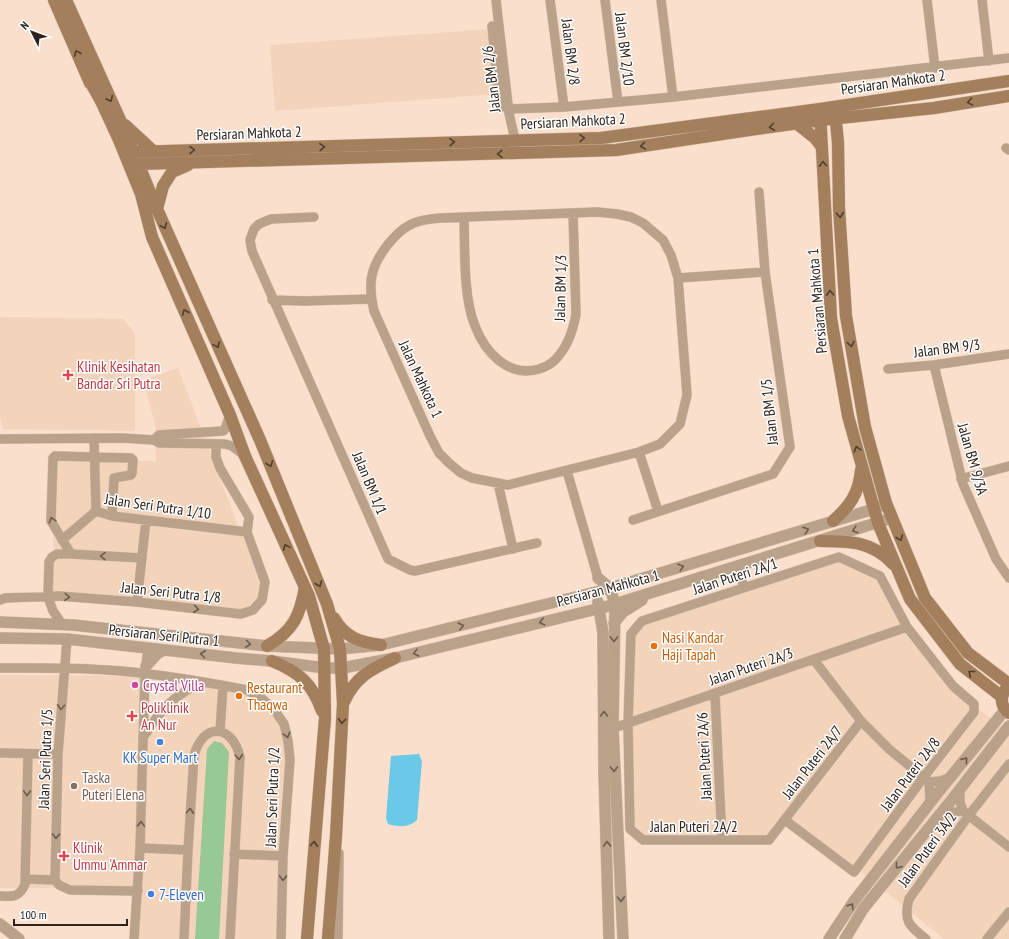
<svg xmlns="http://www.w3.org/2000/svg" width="1009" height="939" font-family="'PT Sans Narrow',sans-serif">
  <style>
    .built { fill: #f4d3bb }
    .green { fill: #98c995 }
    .water { fill: #6bc9e7 }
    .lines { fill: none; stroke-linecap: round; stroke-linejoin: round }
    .minor-casing { stroke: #d5bdac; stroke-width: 10 }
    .tertiary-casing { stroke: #d5bdac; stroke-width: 12 }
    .secondary-casing { stroke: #d5bdac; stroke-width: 13 }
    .minor { stroke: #baa189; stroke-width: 9 }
    .tertiary { stroke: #baa189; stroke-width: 11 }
    .secondary { stroke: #a37f5b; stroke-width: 12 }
    .oneway { stroke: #503f2f }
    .oneway2 { stroke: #6c5c4d }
    .health-dot { fill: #e0444e; stroke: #fff; stroke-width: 1.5 }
    .food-dot { fill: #e8710a; stroke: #fff; stroke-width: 1.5 }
    .hotel-dot { fill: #d1479c; stroke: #fff; stroke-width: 1.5 }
    .shop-dot { fill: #3f7fe0; stroke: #fff; stroke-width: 1.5 }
    .education-dot { fill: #8d6e63; stroke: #fff; stroke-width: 1.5 }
    .labels { text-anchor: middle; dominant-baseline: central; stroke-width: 3; stroke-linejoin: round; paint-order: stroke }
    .street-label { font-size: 15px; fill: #2d231c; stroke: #fff }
    .health-label { font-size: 15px; fill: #be3a42; stroke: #fff; text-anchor: start }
    .food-label { font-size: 15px; fill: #c56008; stroke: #fff; text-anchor: start }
    .hotel-label { font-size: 15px; fill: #b23c85; stroke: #fff; text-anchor: start }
    .shop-label { font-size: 15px; fill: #366cbe; stroke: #fff }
    .education-label { font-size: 15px; fill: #785e54; stroke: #fff; text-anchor: start }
  </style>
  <rect width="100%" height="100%" fill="#fadfcc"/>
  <path class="built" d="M491,29l5,65 -221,17 -5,-66z
    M0,317l123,2 12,14v98l-132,-2 -3,-12z
    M178,368l56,147 27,66 -2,16 -7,9 -11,4 -113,-13 -76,-6 4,-131 100,1 -1,-37 -12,-44z
    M839,560l39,18 72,109 59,45v207h-65l-93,-75 -66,-50 -18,23 -123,-2 -10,-8 -2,-101 2,-91 10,-12z
    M0,675l142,1 -1,61 30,-31 17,-13 16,-7 42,7 12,7 12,10 10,15 6,18 1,18 -9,178h-140l3,-51h-141z"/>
  <path class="green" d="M214,741l8,2 7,9 -10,187h-24l12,-190z"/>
  <path class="water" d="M419,754l3,7 -5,59c-9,8 -18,7 -29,4l-2,-6 5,-62z"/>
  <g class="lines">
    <g class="minor-casing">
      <path id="minor" d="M496,0l13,113 6,27 1,14
        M550,0l14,107
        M605,0l13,102
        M661,0l12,97
        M927,0l8,68
        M982,0l7,61
        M492,26l8,82
        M508,109l56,-2 109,-10 336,-39
        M1006,148l3,2
        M597,212l20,2 14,3 12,6 20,17 8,15 7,23 9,117 -7,29 -20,20 -21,8 -131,33 -36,-7 -11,-5 -12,-10 -10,-10 -9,-17 -56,-125c-3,-13 -5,-27 -1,-40 5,-16 21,-37 35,-45 10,-6 22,-7 33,-8z
        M314,217l-43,2 -12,5 -5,5 -4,11 2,11 136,308 22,11 5,1 122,-28
        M464,218c1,31 -1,79 11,108 10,26 33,52 64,43 6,-2 12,-5 16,-9 13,-13 18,-29 21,-46l-3,-101
        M678,278l87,-6
        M272,300l33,1 66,-2
        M934,365l29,119 33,75 13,19
        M888,369l46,-4 75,-11
        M94,438l2,73 16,5 135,16
        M0,439l122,-1 32,2 5,3 66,1 7,2 13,10
        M154,440l5,-5 64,-4 2,-2 5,-14
        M639,452l19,59
        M567,471l31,107
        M961,479l48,-13
        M498,483l15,66
        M633,520l140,-46 17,-27 -25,-175 -6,-80
        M62,540l34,-29
        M71,554l-20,-33 2,-63 2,-2 76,2 2,2 -1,13 -1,2 -17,3 -2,38
        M728,569l12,6 4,12
        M0,600l5,-2 54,-2 78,6 104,12 12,-4 9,-10 3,-18 -18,-50 2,-15 -29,-49 -4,-11v-13
        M137,602l9,-82
        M62,624l-9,-13 -5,-14 1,-35 3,-5 5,-3h14l71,4
        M814,660l47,61 28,28 40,33 1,17 -1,6
        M0,668c36,0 72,-1 107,2 47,3 94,11 140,20l14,8 13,11 10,15 4,17 2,19 -7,96 -2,83
        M715,694l7,146
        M608,730l299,-103
        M220,731l3,-45
        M145,735c16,-27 29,-39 57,-53
        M0,753l58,1
        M929,782l11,-1 12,-4
        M960,789v13l3,9
        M941,813l22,-2 46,36
        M785,820l69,52 69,-94 51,-66v-8l-21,-18 -46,-59 -27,-51 -41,-19 -197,64 -11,13 -3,90 2,105 13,11h126l92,-119
        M140,848l48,2
        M234,854l49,2
        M25,879l30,1
        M55,880l3,-126 9,-115
        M55,880l4,5 11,5 68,1
        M0,896c13,1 20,1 25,-12l3,-130
        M134,939l6,-91 5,-175 3,-25
        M184,939l4,-89 6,-94c8,-33 38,-33 46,1l-10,182
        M338,939l1,-86
        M926,939c-17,-13 -23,-18 -17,-40l60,-84 40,-51
        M987,939l22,-27"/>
    </g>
    <g class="tertiary-casing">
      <path id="tertiary" d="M598,578l12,10 5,16 -2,125 10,210
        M598,602l5,31 1,140 5,166
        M0,622l73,3 194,21 73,3 41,-4 219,-54 274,-82 8,-4
        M614,623l9,-11 19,-12
        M0,638l67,1 169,19 36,3 53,7h17l53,-10 210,-51 287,-89
        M146,666l12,-13 7,-3
        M0,924l19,15
        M829,939l25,-38 86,-111 65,-80
        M845,939l18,-30 87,-107 59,-76"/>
    </g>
    <g class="secondary-casing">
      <path id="secondary" d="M54,0l36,83
        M66,0l55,122 36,87 103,231 67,164 13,45 3,55 -7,132 -8,103
        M87,76l14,25 18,39 22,54 11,43 78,178 15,41 64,140 15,53 1,69 -18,221
        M835,111l3,32 1,65 7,108 19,111 21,76 39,95 43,55 41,31
        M820,112l11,206 17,98 30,107 32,76 50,65 42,33
        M796,123l19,15 7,9
        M125,125l28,26
        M134,152l467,-14 219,-29 189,-28
        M133,162l6,2 477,-14 133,-20 72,-10 113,-12 75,-12
        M157,209l6,-23 9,-14 16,-7
        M833,521c17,-15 26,-28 28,-51
        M820,541c28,0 53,0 73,23
        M334,618c11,20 26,24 47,27
        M267,646c26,-15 33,-30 38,-59
        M272,661c27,11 40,22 50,50
        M1005,690c-5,8 -4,17 4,23
        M344,702c11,-25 27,-33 51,-44"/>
    </g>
    <use href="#minor" class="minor"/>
    <use href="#tertiary" class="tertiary"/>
    <use href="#secondary" class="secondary"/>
  </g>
  <defs><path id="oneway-chevron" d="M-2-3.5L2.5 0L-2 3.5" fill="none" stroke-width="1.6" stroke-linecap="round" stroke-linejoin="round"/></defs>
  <g class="oneway">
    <use href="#oneway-chevron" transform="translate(77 53) rotate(-112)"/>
    <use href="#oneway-chevron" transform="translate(110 99) rotate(64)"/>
    <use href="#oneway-chevron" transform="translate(970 102) rotate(171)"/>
    <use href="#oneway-chevron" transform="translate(772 127) rotate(172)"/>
    <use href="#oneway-chevron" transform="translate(582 138) rotate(-2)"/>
    <use href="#oneway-chevron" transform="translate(452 142) rotate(-2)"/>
    <use href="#oneway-chevron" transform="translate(643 146) rotate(171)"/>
    <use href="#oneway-chevron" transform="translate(322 147) rotate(-2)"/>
    <use href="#oneway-chevron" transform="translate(192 150) rotate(-1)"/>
    <use href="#oneway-chevron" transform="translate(500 154) rotate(178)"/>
    <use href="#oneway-chevron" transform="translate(823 164) rotate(-93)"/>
    <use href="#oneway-chevron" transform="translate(840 215) rotate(85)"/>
    <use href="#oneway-chevron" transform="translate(164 226) rotate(66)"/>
    <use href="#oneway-chevron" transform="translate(830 293) rotate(-93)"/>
    <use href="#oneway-chevron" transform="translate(185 312) rotate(-113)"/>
    <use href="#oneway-chevron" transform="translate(851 344) rotate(80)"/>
    <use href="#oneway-chevron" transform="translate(217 345) rotate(66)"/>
    <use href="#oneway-chevron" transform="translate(857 449) rotate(-106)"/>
    <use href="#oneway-chevron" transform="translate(270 464) rotate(68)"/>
    <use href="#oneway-chevron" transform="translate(900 538) rotate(68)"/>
    <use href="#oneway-chevron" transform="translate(286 547) rotate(-114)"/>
    <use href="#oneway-chevron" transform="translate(319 584) rotate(68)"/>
    <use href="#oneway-chevron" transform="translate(971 673) rotate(-141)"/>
    <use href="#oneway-chevron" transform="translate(342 721) rotate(93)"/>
    <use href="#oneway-chevron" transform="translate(314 844) rotate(-85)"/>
  </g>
  <g class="oneway2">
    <use href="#oneway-chevron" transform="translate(52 520) rotate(-108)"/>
    <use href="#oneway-chevron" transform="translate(806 530) rotate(-17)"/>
    <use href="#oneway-chevron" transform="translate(855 530) rotate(163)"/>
    <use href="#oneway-chevron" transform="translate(103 556) rotate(-176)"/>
    <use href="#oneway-chevron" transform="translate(681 567) rotate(-17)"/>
    <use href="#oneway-chevron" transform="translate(67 597) rotate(5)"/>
    <use href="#oneway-chevron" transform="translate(196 609) rotate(7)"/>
    <use href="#oneway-chevron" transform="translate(542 622) rotate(167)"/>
    <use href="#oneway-chevron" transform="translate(461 626) rotate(-14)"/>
    <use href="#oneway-chevron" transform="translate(614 639) rotate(91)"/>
    <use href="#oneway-chevron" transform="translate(248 644) rotate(7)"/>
    <use href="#oneway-chevron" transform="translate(416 653) rotate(166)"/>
    <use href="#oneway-chevron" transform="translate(203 654) rotate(-173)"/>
    <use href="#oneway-chevron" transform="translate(61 707) rotate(94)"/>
    <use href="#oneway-chevron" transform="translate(604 714) rotate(-91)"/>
    <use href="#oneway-chevron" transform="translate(287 735) rotate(75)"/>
    <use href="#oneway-chevron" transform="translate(239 757) rotate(85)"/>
    <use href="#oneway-chevron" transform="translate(965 760) rotate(-51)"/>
    <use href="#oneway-chevron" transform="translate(614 769) rotate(88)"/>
    <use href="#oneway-chevron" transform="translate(27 793) rotate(92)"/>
    <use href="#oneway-chevron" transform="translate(190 811) rotate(-86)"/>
    <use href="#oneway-chevron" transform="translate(141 824) rotate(-88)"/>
    <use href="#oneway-chevron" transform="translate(56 836) rotate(92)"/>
    <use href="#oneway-chevron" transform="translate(607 844) rotate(-92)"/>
    <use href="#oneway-chevron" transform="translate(898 866) rotate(129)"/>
    <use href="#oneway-chevron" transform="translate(283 878) rotate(92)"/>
    <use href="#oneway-chevron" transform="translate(621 899) rotate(87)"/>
    <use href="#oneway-chevron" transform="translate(851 906) rotate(-57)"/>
  </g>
  <g class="health-dot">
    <path d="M66 369h4v4h4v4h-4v4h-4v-4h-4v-4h4z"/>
    <path d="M130 710h4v4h4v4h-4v4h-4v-4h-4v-4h4z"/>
    <path d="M62 850h4v4h4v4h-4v4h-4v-4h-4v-4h4z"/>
  </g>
  <g class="food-dot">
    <circle cx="654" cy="646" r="4"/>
    <circle cx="239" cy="696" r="4"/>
  </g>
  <circle class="hotel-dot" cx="135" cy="685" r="4"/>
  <g class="shop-dot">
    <circle cx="160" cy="742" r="4"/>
    <circle cx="151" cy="894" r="4"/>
  </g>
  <circle class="education-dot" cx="74" cy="786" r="4"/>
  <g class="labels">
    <g class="street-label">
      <text transform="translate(625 49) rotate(83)">Jalan BM 2/10</text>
      <text transform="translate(571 52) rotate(83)">Jalan BM 2/8</text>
      <text transform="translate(491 79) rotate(-97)">Jalan BM 2/6</text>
      <text transform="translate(893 82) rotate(-8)">Persiaran Mahkota 2</text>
      <text transform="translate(573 121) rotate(-3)">Persiaran Mahkota 2</text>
      <text transform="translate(249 133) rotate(-2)">Persiaran Mahkota 2</text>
      <text transform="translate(560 288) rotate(-89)">Jalan BM 1/3</text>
      <text transform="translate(817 301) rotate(-95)">Persiaran Mahkota 1</text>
      <text transform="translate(947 348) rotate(-7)">Jalan BM 9/3</text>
      <text transform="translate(421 379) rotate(65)">Jalan Mahkota 1</text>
      <text transform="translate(769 412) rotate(-96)">Jalan BM 1/5</text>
      <text transform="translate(973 459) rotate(74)">Jalan BM 9/3A</text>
      <text transform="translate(370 483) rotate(67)">Jalan BM 1/1</text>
      <text transform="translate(158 506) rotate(8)">Jalan Seri Putra 1/10</text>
      <text transform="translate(735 576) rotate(-18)">Jalan Puteri 2A/1</text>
      <text transform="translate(608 588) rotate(-15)">Persiaran Mahkota 1</text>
      <text transform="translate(171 592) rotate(6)">Jalan Seri Putra 1/8</text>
      <text transform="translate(164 635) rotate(6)">Persiaran Seri Putra 1</text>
      <text transform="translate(751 666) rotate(-19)">Jalan Puteri 2A/3</text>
      <text transform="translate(704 756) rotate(-93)">Jalan Puteri 2A/6</text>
      <text transform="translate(45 759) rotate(-88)">Jalan Seri Putra 1/5</text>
      <text transform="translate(812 762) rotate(-52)">Jalan Puteri 2A/7</text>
      <text transform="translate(910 774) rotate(-53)">Jalan Puteri 2A/8</text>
      <text transform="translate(272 797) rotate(-88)">Jalan Seri Putra 1/2</text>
      <text x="694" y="826">Jalan Puteri 2A/2</text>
      <text transform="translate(927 849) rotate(-54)">Jalan Puteri 3A/2</text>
    </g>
    <g class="health-label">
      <text x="77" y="366">Klinik Kesihatan<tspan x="77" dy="17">Bandar Sri Putra</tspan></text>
      <text x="141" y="707">Poliklinik<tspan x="141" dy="17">An Nur</tspan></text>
      <text x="73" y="847">Klinik<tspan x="73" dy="17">Ummu 'Ammar</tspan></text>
    </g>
    <g class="food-label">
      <text x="662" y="637">Nasi Kandar<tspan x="662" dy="17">Haji Tapah</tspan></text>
      <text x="247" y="687">Restaurant<tspan x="247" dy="17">Thaqwa</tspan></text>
    </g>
    <g class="hotel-label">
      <text x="143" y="685">Crystal Villa</text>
    </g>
    <g class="shop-label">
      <text x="160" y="757">KK Super Mart</text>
      <text x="159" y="894" text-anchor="start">7-Eleven</text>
    </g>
    <g class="education-label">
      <text x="82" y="777">Taska<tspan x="82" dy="17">Puteri Elena</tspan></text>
    </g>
  </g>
  <g transform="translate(32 32) rotate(312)" stroke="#ffffff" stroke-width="3" paint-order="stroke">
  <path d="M0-3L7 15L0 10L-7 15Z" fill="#2d231c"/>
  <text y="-6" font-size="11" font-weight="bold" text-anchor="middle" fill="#2d231c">N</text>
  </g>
  <path d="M14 919v6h113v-6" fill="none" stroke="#2d231c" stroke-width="2"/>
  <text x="20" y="919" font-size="12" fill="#2d231c" stroke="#ffffff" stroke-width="3" paint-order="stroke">100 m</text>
</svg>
